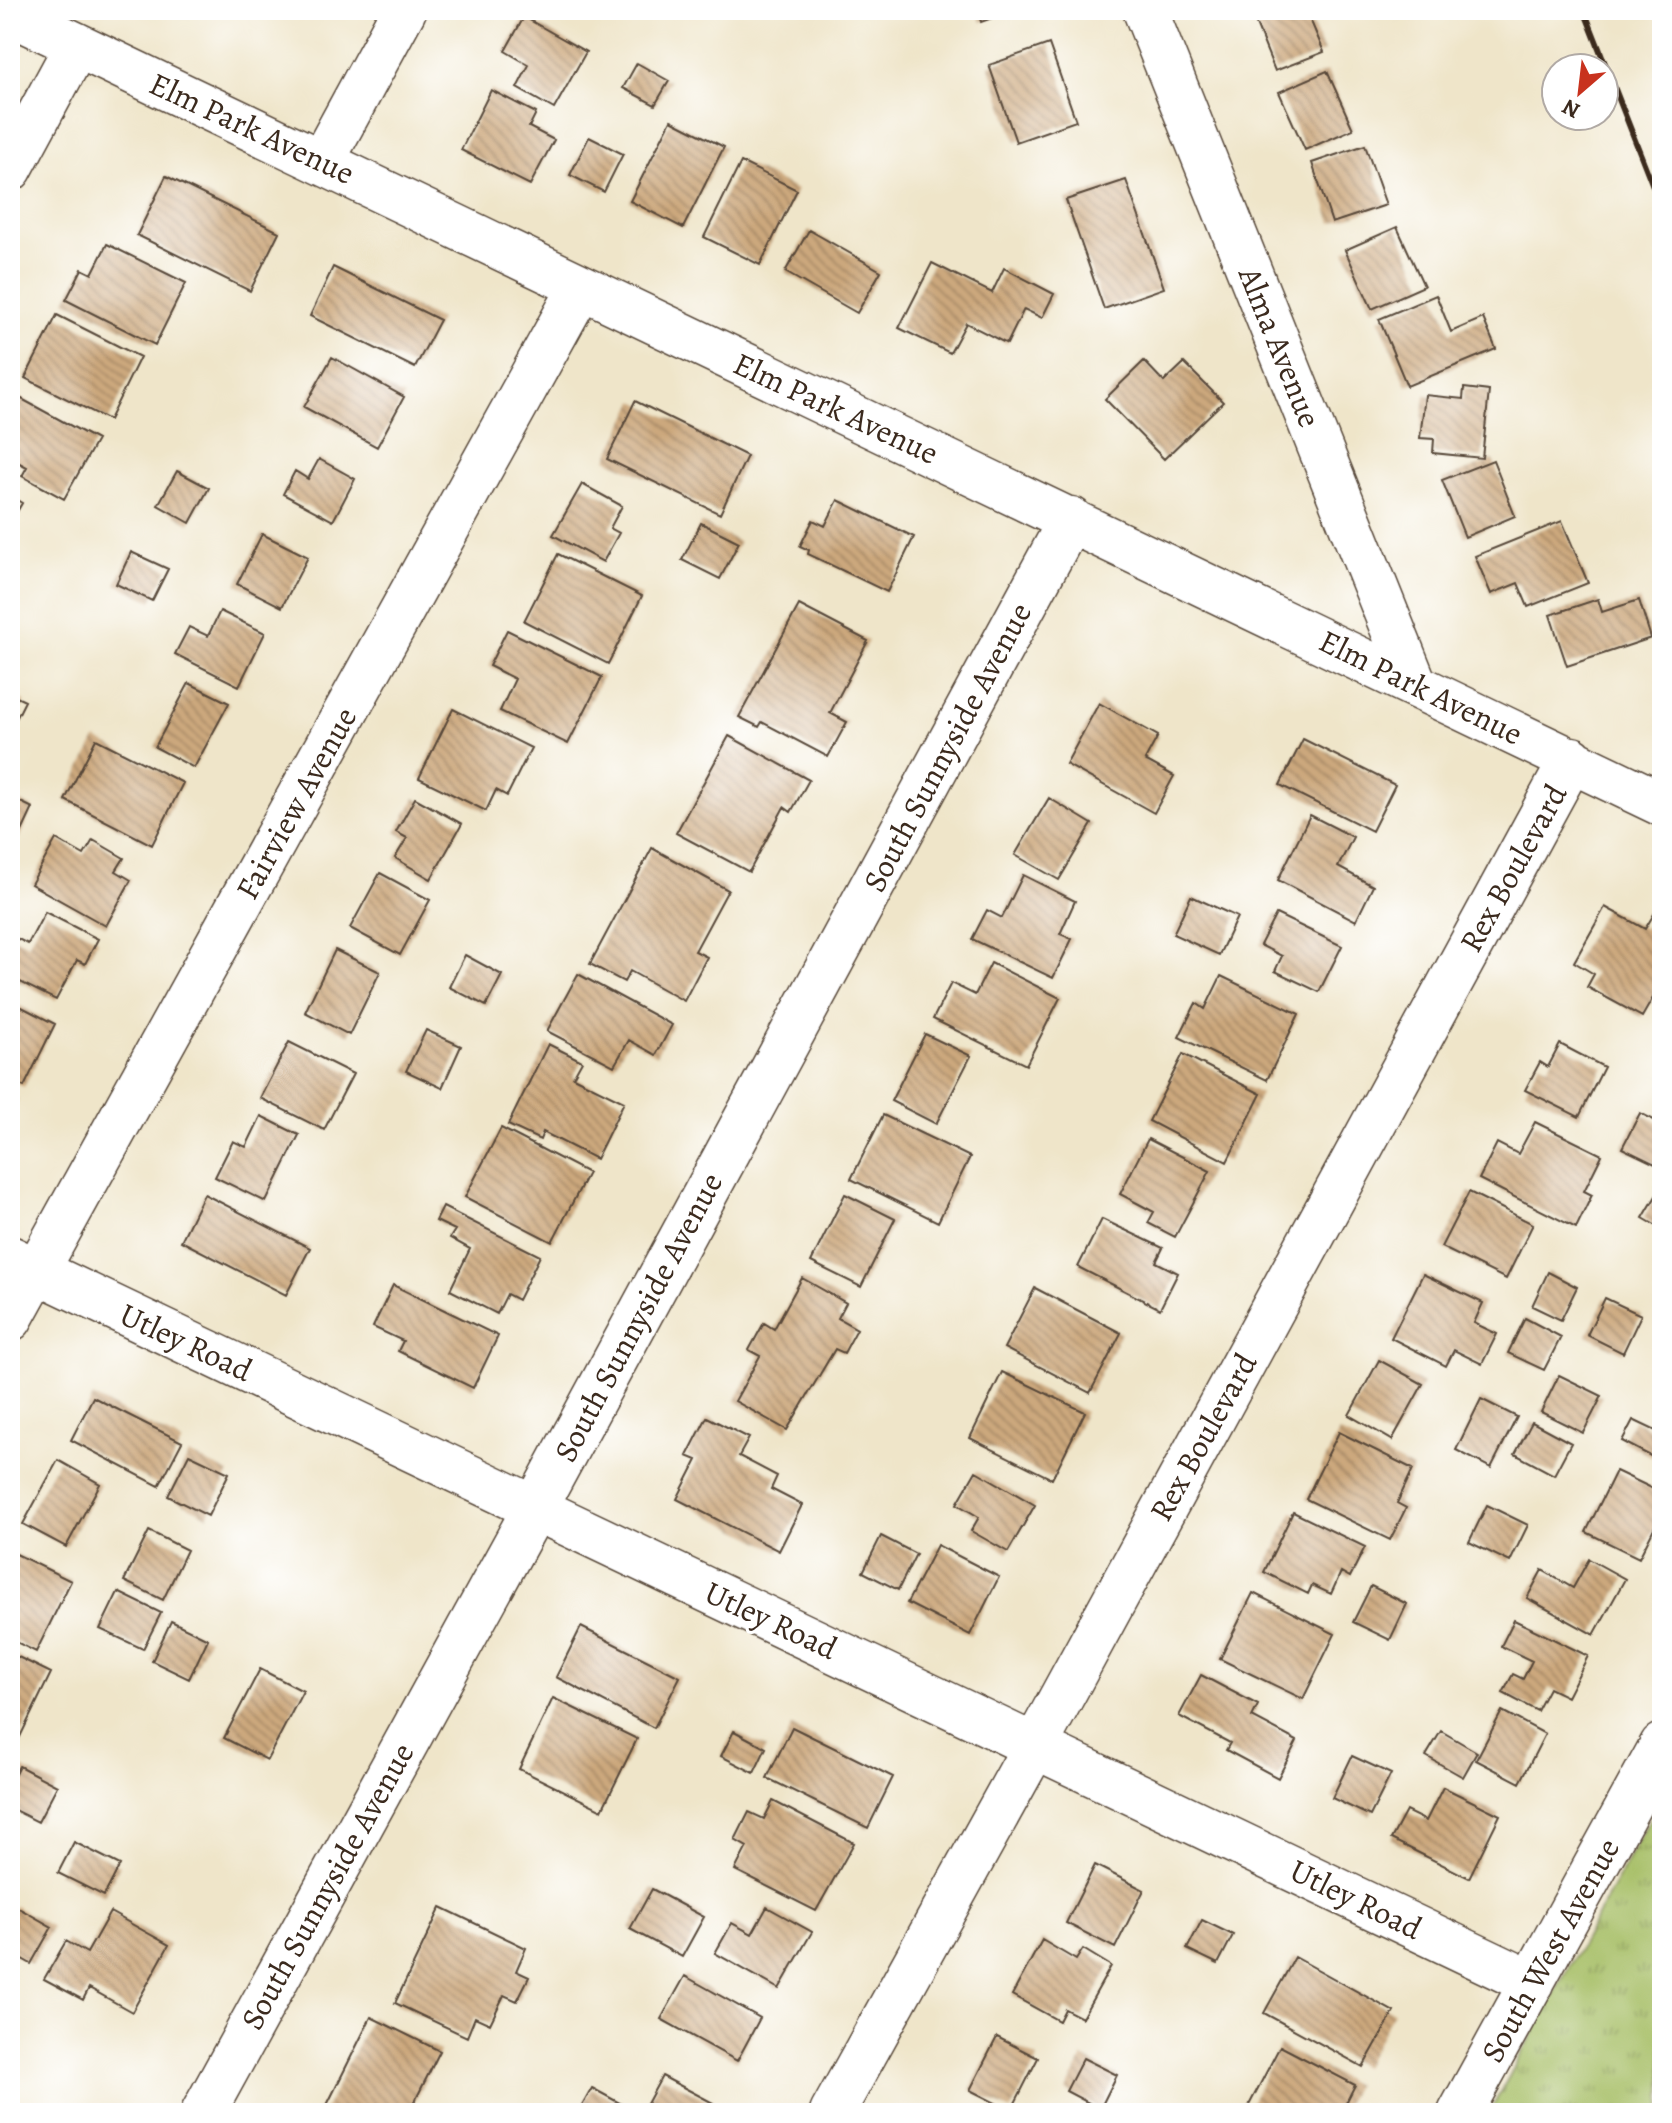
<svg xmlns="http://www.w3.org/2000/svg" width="1672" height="2123" font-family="Alegreya,serif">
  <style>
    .grass { fill: url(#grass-tufts); stroke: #707440; stroke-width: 2 }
    .building { fill: url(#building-back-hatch) }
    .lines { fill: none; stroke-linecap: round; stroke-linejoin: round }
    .minor-casing { stroke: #564638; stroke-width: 47 }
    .minor { stroke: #fff; stroke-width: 44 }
    .rail { stroke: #3b2a1e; stroke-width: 6 }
    .labels { text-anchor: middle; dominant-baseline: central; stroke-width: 6; stroke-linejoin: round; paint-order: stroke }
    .street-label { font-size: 32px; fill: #3b2a1e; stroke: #fff }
  </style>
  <defs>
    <pattern id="grass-tufts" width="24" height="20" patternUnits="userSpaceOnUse" patternTransform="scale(2)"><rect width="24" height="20" fill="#a5bd63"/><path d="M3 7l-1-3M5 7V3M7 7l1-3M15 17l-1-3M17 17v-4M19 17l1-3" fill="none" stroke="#889a51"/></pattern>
    <pattern id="building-back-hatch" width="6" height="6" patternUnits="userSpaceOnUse" patternTransform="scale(2)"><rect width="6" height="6" fill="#cca87d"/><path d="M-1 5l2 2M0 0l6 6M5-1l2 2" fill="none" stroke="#a78966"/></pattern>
  </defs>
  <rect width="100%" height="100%" fill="#fff"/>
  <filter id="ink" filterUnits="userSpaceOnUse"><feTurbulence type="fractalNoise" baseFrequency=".0125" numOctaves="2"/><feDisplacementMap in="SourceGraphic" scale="16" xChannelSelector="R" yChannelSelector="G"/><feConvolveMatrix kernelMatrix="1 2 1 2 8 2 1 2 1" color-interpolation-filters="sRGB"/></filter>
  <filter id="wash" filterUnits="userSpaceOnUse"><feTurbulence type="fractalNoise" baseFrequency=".006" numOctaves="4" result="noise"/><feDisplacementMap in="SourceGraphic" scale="32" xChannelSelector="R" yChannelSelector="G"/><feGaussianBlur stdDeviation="1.8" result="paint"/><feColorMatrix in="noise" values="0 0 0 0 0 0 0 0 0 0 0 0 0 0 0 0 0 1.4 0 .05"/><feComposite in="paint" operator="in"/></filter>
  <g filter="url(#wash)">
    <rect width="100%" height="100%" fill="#efe5c9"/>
    <path class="grass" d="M1662,1797v316h-173z"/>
    <g id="blocks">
      <path class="building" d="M257,10h19l-4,8z
        M565,10h21l-5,9z
        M977,10h37l-33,12z
        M1256,10h32l4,8 15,-6 17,40 -49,19 -24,-59z
        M524,17l62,35 -32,57 -37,-21 12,-23 -24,-14z
        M1049,44l27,77 -60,21 -27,-77z
        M637,63l32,18 -14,24 -32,-17z
        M1327,71l26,58 -48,21 -26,-58z
        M491,90l45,23 -7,14 25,13 -24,45 -69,-35z
        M671,120l53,27 -41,81 -53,-27z
        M589,137l34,17 -19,38 -34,-17z
        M1365,145l21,60 -54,18 -20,-60z
        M741,162l56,28 -37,75 -56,-28z
        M166,176l113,56 -29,59 -113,-56z
        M1126,180l38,108 -60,21 -38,-109z
        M1397,227l27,59 -52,23 -27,-59z
        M809,230l72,41 -24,42 -72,-41z
        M107,244l79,39 -31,62 -89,-45 16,-31 10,5z
        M932,263l60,30 12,-25 50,26 -12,24 -18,-9 -17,35 -41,-21 -16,30 -51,-25z
        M333,267l107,53 -25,48 -105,-52z
        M1436,295l15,37 32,-14 13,31 -89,37 -28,-67z
        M57,315l83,42 -31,63 -84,-42z
        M332,357l72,40 -27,50 -73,-40z
        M1144,361l20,21 20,-19 39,39 -59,57 -59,-60z
        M1464,388l25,3 -7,67 -49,-5 1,-14 -14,-1 5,-43 38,4z
        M18,397l79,43 -33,59 -42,-23 5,-9 -17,-9v-46z
        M635,401l112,55 -27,58 -113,-55z
        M319,459l36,20 -22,42 -50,-27 12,-23 13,8z
        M1493,460l22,56 -50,21 -23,-57z
        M177,471l32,17 -19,35 -32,-18z
        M582,484l40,22 -12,22 9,5 -16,29 -50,-27z
        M10,496l12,7 -12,21z
        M838,500l76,37 -27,55 -79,-38 1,-4 -9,-4 13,-26 12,6z
        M1562,521l26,62 -60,24 -10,-24 -27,11 -16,-38z
        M701,523l38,19 -19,37 -38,-19z
        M262,534l46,23 -26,50 -45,-23z
        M131,552l37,17 -16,32 -36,-17z
        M558,554l84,42 -34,68 -84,-43z
        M1598,599l4,13 37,-12 12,38 -84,28 -17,-51z
        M799,605l69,36 -38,72 17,9 -19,35 -66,-35 -3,5 -20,-10z
        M220,611l45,22 -26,53 -64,-32 14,-27 19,9z
        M507,630l95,47 -34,67 -68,-33 15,-32 -26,-13z
        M189,683l40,20 -35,65 -39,-21z
        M10,694l15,7 -15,30z
        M1099,703l59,33 -13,24 29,16 -20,37 -88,-49z
        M453,709l78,39 -24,48 -11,-6 -10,21 -67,-33z
        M729,736l80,44 -18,32 -7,-5 -35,65 -73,-39z
        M96,739l87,44 -31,62 -87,-45z
        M1303,739l92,46 -23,46 -92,-46z
        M10,797l23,11 -14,30 -9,-4z
        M415,798l47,26 -31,55 -36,-21 12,-20 -11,-6z
        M1049,798l43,26 -33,56 -44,-25z
        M1310,815l43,22 -15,30 35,19 -17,35 -78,-41z
        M56,839l28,16 9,-15 31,18 -8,13 15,9 -25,46 -75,-42z
        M652,848l76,42 -33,61 12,6 -23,44 -54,-30 -6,11 -34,-18z
        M380,873l50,27 -30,55 -50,-27z
        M1023,875l52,26 -15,33 12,5 -19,39 -81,-39 15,-29 15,8z
        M1191,896l46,21 -18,38 -46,-21z
        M1605,907l40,22 12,-20 5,3v70l-20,35 -55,-30 7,-13 -20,-12z
        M45,912l53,27 -13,25 -8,-4 -21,40 -46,-23v-42l18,9z
        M1276,914l66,32 -23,46 -44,-21 7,-15 -22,-11z
        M335,950l45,22 -31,63 -44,-23z
        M465,955l37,20 -16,31 -37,-19z
        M991,963l69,35 -34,67 -93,-46 18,-36 24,12z
        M578,974l94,51 -16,30 -27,-15 -15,26 -67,-35z
        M1221,976l78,38 -32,66 -88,-43 17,-34 9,6z
        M10,1001l45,23 -31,63 -14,-7z
        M426,1030l35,16 -19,42 -36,-17z
        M925,1034l46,22 -35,68 -45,-23z
        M289,1042l64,32 -29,56 -64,-32z
        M548,1044l34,17 -9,16 51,25 -28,57 -53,-27 -3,8 -32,-15z
        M1560,1044l44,23 -25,50 -54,-27 15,-28 8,5z
        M1183,1054l78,40 -34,68 -78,-41z
        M10,1095l8,4 -8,16z
        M1640,1113l22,11v26l-7,14 -33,-16z
        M883,1115l87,42 -32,65 -87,-43z
        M261,1116l38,19 -33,67 -51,-25 18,-36 13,6z
        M1535,1122l67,33 -18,36 8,4 -16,33 -97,-49 18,-36 21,11z
        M501,1128l87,45 -36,69 -87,-45z
        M1148,1139l62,32 -35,66 -27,-14 6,-11 -34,-18z
        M1662,1186v43l-19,-11z
        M1469,1192l64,32 -27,55 -65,-32z
        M204,1194l106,54 -24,47 -105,-54z
        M845,1194l50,25 -34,68 -50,-25z
        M443,1207l97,49 -22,44 -11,-6 -10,20 -47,-24 20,-41 -20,-11 5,-8 -19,-9z
        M1102,1219l61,29 -7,14 22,11 -18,36 -82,-42z
        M1548,1272l29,15 -16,33 -29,-14z
        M1423,1274l60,29 -9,20 23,11 -15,30 -28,-14 -8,16 -55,-28z
        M802,1278l44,25 -8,15 19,11 -13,24 -9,-4 -48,81 -52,-29 25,-45 -11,-6 15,-27 10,6z
        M393,1285l105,51 -25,52 -75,-37 5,-10 -30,-14z
        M1035,1288l86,45 -31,60 -86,-45z
        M1605,1298l36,17 -18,38 -36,-18z
        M1525,1318l36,19 -17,33 -36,-17z
        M1379,1360l44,24 -31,56 -43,-25z
        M1002,1372l83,40 -33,67 -82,-41z
        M1559,1375l43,21 -19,37 -42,-21z
        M93,1397l89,45 -23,44 -88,-46z
        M1481,1399l36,18 -26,51 -35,-18z
        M707,1417l42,21 -10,18 38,20 -6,13 31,16 -23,46 -102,-52 20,-39 -10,-4z
        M1633,1420l25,12 4,-7v37l-40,-21z
        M1532,1422l39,21 -17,32 -39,-21z
        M1339,1432l74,37 -16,34 9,5 -16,32 -84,-41z
        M189,1454l40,19 -21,43 -40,-20z
        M58,1460l42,24 -34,63 -43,-23z
        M976,1471l59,34 -27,47 -37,-21 8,-14 -22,-13z
        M1616,1471l46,22v19l-23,46 -53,-26z
        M1487,1505l41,20 -18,37 -41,-20z
        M1293,1512l72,35 -15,30 -9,-5 -10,22 -19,-9 -4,9 -44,-22z
        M149,1531l38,19 -24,50 -39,-19z
        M881,1536l35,18 -18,36 -35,-18z
        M937,1545l62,32 -29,58 -63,-32z
        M10,1551l61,30 -35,71 -26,-13z
        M1589,1559l36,20 -31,56 -67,-37 15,-28 31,18z
        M1371,1586l36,18 -17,36 -37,-18z
        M118,1592l43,21 -18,36 -43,-20z
        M1253,1593l82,41 -32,65 -83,-40z
        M1514,1620l74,36 -21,41 -18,-9 -12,23 -34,-18 10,-19 10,5 9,-18 -31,-15z
        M171,1621l37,18 -19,40 -37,-18z
        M581,1627l99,50 -26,51 -98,-51z
        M10,1653l41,20 -32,66 -9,-4z
        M260,1669l43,22 -36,69 -43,-22z
        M1201,1675l57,30 -6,12 45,24 -19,37 -52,-28 4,-7 -51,-27z
        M553,1698l84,41 -35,71 -83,-41z
        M1502,1711l43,23 -25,49 -44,-23z
        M792,1727l101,50 -25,51 -101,-50z
        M734,1731l32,17 -12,25 -33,-17z
        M1441,1731l36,21 -14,25 -37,-21z
        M1352,1756l39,18 -21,42 -38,-18z
        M19,1766l38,20 -19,36 -28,-14v-24z
        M1443,1787l57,28 -31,63 -78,-39 15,-28 20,10z
        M773,1801l81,42 -38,68 -81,-41 12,-23 -12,-7 14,-28 15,7z
        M74,1842l46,23 -16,31 -46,-23z
        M1095,1865l49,25 -29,58 -49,-25z
        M652,1889l52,28 -22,40 -52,-28z
        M15,1906l37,21 -21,37 -21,-12v-38z
        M441,1907l85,41 -10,23 13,6 -12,24 -13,-6 -14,29 -15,-7 -8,20 -72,-34z
        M767,1907l45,25 -33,57 -64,-36 17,-30 20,11z
        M110,1912l59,33 -37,67 -43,-24 -6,12 -39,-21 22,-38 21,12z
        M1202,1920l31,15 -15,29 -31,-15z
        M1042,1940l34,20 7,-11 28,17 -29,52 -17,-9 -6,12 -47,-26z
        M1295,1957l99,55 -31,55 -99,-54z
        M685,1976l75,42 -23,43 -76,-42z
        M371,2017l69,34 -31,62h-82l-3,-2z
        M997,2037l41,21 -27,53 -41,-21z
        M1280,2046l75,39 -14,28h-96z
        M1083,2058l34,17 -17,34 -34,-18z
        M662,2076l51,27 -6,10h-65z
        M592,2088l35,19 -3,6h-46z"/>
    </g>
  </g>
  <g filter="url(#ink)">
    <use href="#blocks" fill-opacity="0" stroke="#564638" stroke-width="2"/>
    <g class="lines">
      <g class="minor-casing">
        <path id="minor" d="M1145,10l270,675
          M10,13l1652,791
          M322,161l82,-151
          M10,169l67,-124
          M10,1258l1522,725
          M10,1319l571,-1032
          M203,2113l332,-605 536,-989
          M832,2113l203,-367 537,-987
          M1460,2113l202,-368"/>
      </g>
      <use href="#minor" class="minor"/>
      <path class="rail" d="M1584,10l78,199"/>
    </g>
  </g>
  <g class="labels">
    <g class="street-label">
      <text transform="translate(252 128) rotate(25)">Elm Park Avenue</text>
      <text transform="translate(1280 347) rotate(68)">Alma Avenue</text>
      <text transform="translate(836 408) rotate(25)">Elm Park Avenue</text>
      <text transform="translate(1421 687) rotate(26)">Elm Park Avenue</text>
      <text transform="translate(947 747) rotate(-62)">South Sunnyside Avenue</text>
      <text transform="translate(296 803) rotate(-61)">Fairview Avenue</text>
      <text transform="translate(1513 868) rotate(-61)">Rex Boulevard</text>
      <text transform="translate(638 1317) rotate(-62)">South Sunnyside Avenue</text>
      <text transform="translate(186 1342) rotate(25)">Utley Road</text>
      <text transform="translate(1203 1437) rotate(-61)">Rex Boulevard</text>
      <text transform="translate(771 1620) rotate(25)">Utley Road</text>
      <text transform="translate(327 1886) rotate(-61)">South Sunnyside Avenue</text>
      <text transform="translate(1356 1899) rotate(26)">Utley Road</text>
      <text transform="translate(1550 1950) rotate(-61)">South West Avenue</text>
    </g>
  </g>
  <rect width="1672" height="2123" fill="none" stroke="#fff" stroke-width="40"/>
  <g transform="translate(1580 92) rotate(208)"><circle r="38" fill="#ffffff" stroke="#b1aaa5" stroke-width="2"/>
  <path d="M0-6L14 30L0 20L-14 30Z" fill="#c8321e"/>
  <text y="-12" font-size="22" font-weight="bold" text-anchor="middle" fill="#3b2a1e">N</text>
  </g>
</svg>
